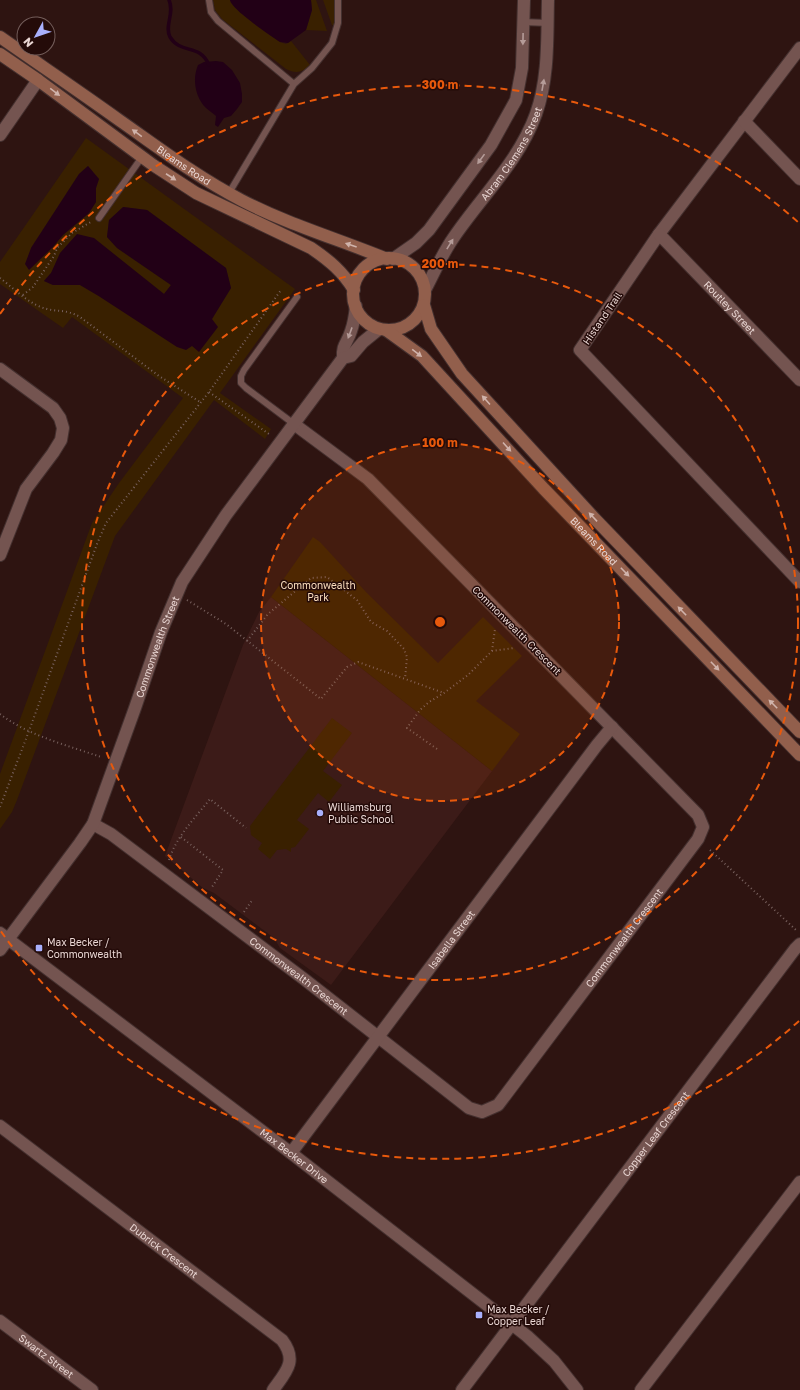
<svg xmlns="http://www.w3.org/2000/svg" width="800" height="1390" font-family="'Golos Text',sans-serif">
  <style>
    .built { fill: #3c1b18 }
    .green { fill: #392000; fill-rule: evenodd }
    .water { fill: #220016 }
    .lines { fill: none; stroke-linecap: round; stroke-linejoin: round }
    .stream { stroke: #220016; stroke-width: 3.5 }
    .lane-casing { stroke: #44302f; stroke-width: 8 }
    .street-casing { stroke: #44302f; stroke-width: 14 }
    .secondary-casing { stroke: #44302f; stroke-width: 14 }
    .path { stroke: #78615e; stroke-width: 2; stroke-dasharray: 1 3; stroke-linecap: butt }
    .lane { stroke: #745450; stroke-width: 6 }
    .street { stroke: #745450; stroke-width: 12 }
    .secondary { stroke: #925f4c; stroke-width: 12 }
    .oneway { fill: #b59c99 }
    .oneway2 { fill: #d0b3ab }
    .ring { fill: none; stroke: #e8590c; stroke-width: 2; stroke-dasharray: 7 5 }
    .poi-dot { fill: #a9b0fc; stroke: #240b09; stroke-width: 1.5 }
    .labels { text-anchor: middle; dominant-baseline: central; stroke-width: 3; stroke-linejoin: round; paint-order: stroke }
    .street-label { font-size: 10px; fill: #ead7d4; stroke: #240b09 }
    .park-label { font-size: 10px; fill: #fbdebe; stroke: #240b09 }
    .poi-label { font-size: 10px; fill: #ead7d4; stroke: #240b09; text-anchor: start }
    .centre { fill: #e8590c; stroke: #240b09; stroke-width: 2 }
    .ring-label { font-size: 12px; text-anchor: middle; font-weight: bold; fill: #e8590c; stroke: #240b09; stroke-width: 3; stroke-linejoin: round; paint-order: stroke }
  </style>
  <rect width="100%" height="100%" fill="#2e1411"/>
  <path class="built" d="M271,597l221,174 -161,214 -51,-37 -6,-10 -60,-45 -11,-5 -38,-32 78,-211 16,-33z"/>
  <path class="green" d="M213,0h17l1,3 49,39 6,2 5,-3 19,24c-8,8 -14,9 -24,4l-64,-50 -7,-9z
    M311,0h5l11,31 -21,-1 6,-20z
    M323,0h13l-2,26 -2,-1z
    M86,138l209,151 -75,104 51,36 -6,10 -51,-39 -99,136 -98,264 -5,12 -12,17v-55l92,-251 27,-40 64,-85 -111,-81 -9,11 -63,-44v-22zM88,166l11,13 -3,9v14l-7,11 -26,22 -11,13h-21l48,-74zM124,207l23,3 79,58 5,20 -19,31 -115,-24 -17,-10h-27l-9,-4 7,-8 43,-34 70,55 7,-9 -54,-37 -10,-11 2,-17z
    M313,537l7,5 46,50 72,71 45,-46 39,39 -46,45 44,33 -28,37 -221,-174z
    M332,718l20,15 -29,38 19,14 -13,17 -11,-9 -21,27 12,9 -14,18 -4,1v4l-5,-3 -9,1 -7,9 -12,-10 4,-6 -11,-8 -1,-9z"/>
  <path class="water" d="M230,0h81l1,10 -6,20 -18,13 -8,-1c-10,-7 -48,-32 -50,-42z
    M216,61l7,1 9,8 8,13 2,11v8l-5,7 -6,7 -7,2 -6,9 -3,-2 1,-9c-3,-3 -7,-5 -10,-8 -11,-11 -14,-29 -8,-43l6,-3z
    M88,166l11,13 -3,9v14l-7,11 -26,22 -11,13 -23,22 -4,-6 6,-16 48,-74z
    M123,207l24,3 79,58 5,20 -19,31 6,8 -19,25 -7,-6 -6,4 -9,-3 -80,-52 -17,-10h-27l-9,-4 7,-8 9,-20 17,-19 17,4 70,56 7,-9 -54,-37 -10,-11 2,-17z"/>
  <g class="lines">
    <path class="stream" d="M169,0c6,13 -5,26 1,37 11,18 30,6 39,28"/>
    <g class="lane-casing">
      <path id="lane" d="M209,0l2,12 7,9 76,63
        M523,22l25,1
        M229,193l65,-109 18,-16 20,-25 6,-20v-23
        M99,218l43,-61
        M294,424l-48,-36 -5,-5v-7l3,-6 53,-73"/>
    </g>
    <g class="street-casing">
      <g id="street">
        <path d="M800,48l-141,186 -79,116 220,232"/>
        <path d="M744,121l56,58"/>
        <path d="M0,135l38,-55"/>
        <path id="s1" d="M659,234l141,146"/>
        <path d="M393,259l23,-16 13,-13 62,-85 25,-45 6,-32 2,-68"/>
        <path id="s2" d="M425,290c9,-17 17,-36 29,-53 28,-41 65,-76 82,-123 13,-37 11,-76 12,-114"/>
        <path d="M343,358c-1,-14 4,-14 8,-27 3,-8 4,-16 5,-25"/>
        <path d="M0,369l53,39 7,10 3,10 -2,12 -8,13 -27,36 -26,66"/>
        <path id="s3" d="M93,824l18,10 193,145 165,129 13,4 16,-7 200,-266 5,-12 -5,-12 -330,-336 -74,-55"/>
        <path id="s4" d="M0,933l291,220 236,183 27,25 23,29"/>
        <path id="s5" d="M0,950l80,-107 13,-19 42,-116 26,-76 21,-50 44,-67 117,-157 8,-2 12,-14 16,-13"/>
        <path id="s6" d="M0,1126l282,214c16,21 4,32 -9,50"/>
        <path id="s7" d="M291,1153l306,-408 15,-18"/>
        <path id="s8" d="M0,1321l92,69"/>
        <path id="s9" d="M462,1390l333,-441 5,-5"/>
        <path d="M641,1390l159,-208"/>
      </g>
    </g>
    <g class="secondary-casing">
      <g id="secondary">
        <path id="s10" d="M0,37c40,28 80,55 119,83 40,28 78,57 122,80 46,24 97,39 146,59"/>
        <path d="M0,54l38,26 115,85 43,28 115,55c19,13 31,23 43,42"/>
        <circle cx="389" cy="294" r="36"/>
        <path d="M424,305l7,24 31,45 133,145 205,213"/>
        <path id="s11" d="M386,330l36,26 122,133 256,266"/>
      </g>
    </g>
    <path class="path" d="M0,278c12,9 27,24 41,29 14,6 24,1 39,10l79,59 41,26
      M23,295l10,-8 21,-31 3,-8 15,-15 19,-11
      M209,392l60,42
      M187,600l39,24 95,75 26,-32 11,-5 86,31
      M247,641l21,-27 43,-36 16,-1 30,23 14,22 16,9 17,18 3,8 -2,22
      M492,651l3,-22
      M0,714c27,21 69,32 101,43
      M437,749l-30,-21 13,-18 9,-8 15,-9 24,-18 24,-24 22,-3
      M0,807l29,-76 68,-187 9,-21 103,-131 72,-102
      M181,837l42,33 -11,17
      M710,850l86,80
      M169,860c7,-23 26,-42 41,-61l36,29
      M244,912l9,-13"/>
    <use href="#lane" class="lane"/>
    <use href="#street" class="street"/>
    <use href="#secondary" class="secondary"/>
  </g>
  <defs><path id="oneway-solid" d="M-6-.8H1V-3.2L6.5 0L1 3.2V.8H-6Z"/></defs>
  <g class="oneway">
    <use href="#oneway-solid" transform="translate(523 39) rotate(91)"/>
    <use href="#oneway-solid" transform="translate(543 85) rotate(-80)"/>
    <use href="#oneway-solid" transform="translate(481 159) rotate(126)"/>
    <use href="#oneway-solid" transform="translate(450 244) rotate(-58)"/>
    <use href="#oneway-solid" transform="translate(350 333) rotate(110)"/>
  </g>
  <g class="oneway2">
    <use href="#oneway-solid" transform="translate(55 92) rotate(37)"/>
    <use href="#oneway-solid" transform="translate(137 133) rotate(-144)"/>
    <use href="#oneway-solid" transform="translate(171 177) rotate(33)"/>
    <use href="#oneway-solid" transform="translate(351 245) rotate(-161)"/>
    <use href="#oneway-solid" transform="translate(417 353) rotate(37)"/>
    <use href="#oneway-solid" transform="translate(486 400) rotate(-132)"/>
    <use href="#oneway-solid" transform="translate(507 447) rotate(48)"/>
    <use href="#oneway-solid" transform="translate(593 517) rotate(-133)"/>
    <use href="#oneway-solid" transform="translate(625 572) rotate(46)"/>
    <use href="#oneway-solid" transform="translate(682 611) rotate(-134)"/>
    <use href="#oneway-solid" transform="translate(715 666) rotate(46)"/>
    <use href="#oneway-solid" transform="translate(773 704) rotate(-135)"/>
  </g>
  <circle cx="440" cy="622" r="179" fill="#e8590c" fill-opacity=".12"/>
  <g class="ring">
    <circle cx="440" cy="622" r="179"/>
    <circle cx="440" cy="622" r="358"/>
    <path d="M799 1021A537 537 0 0 1 0 930M0 314A537 537 0 0 1 799 223"/>
  </g>
  <g class="poi-dot">
    <circle cx="320" cy="813" r="4"/>
    <rect x="35" y="944" width="8" height="8" rx="2"/>
    <rect x="475" y="1311" width="8" height="8" rx="2"/>
  </g>
  <g class="labels">
    <g class="street-label">
      <text stroke="none"><textPath href="#s2" startOffset="162">Abram Clemens Street</textPath></text>
      <text stroke="none"><textPath href="#s10" startOffset="224">Bleams Road</textPath></text>
      <text stroke="none"><textPath href="#s1" startOffset="102">Routley Street</textPath></text>
      <text transform="translate(602 318) rotate(-56)">Histand Trail</text>
      <text stroke="none"><textPath href="#s11" startOffset="297">Bleams Road</textPath></text>
      <text transform="translate(517 630) rotate(45)">Commonwealth Crescent</text>
      <text stroke="none"><textPath href="#s5" startOffset="345">Commonwealth Street</textPath></text>
      <text stroke="none"><textPath href="#s3" startOffset="712">Commonwealth Crescent</textPath></text>
      <text stroke="none"><textPath href="#s7" startOffset="267">Isabella Street</textPath></text>
      <text stroke="none"><textPath href="#s3" startOffset="256">Commonwealth Crescent</textPath></text>
      <text stroke="none"><textPath href="#s9" startOffset="321">Copper Leaf Crescent</textPath></text>
      <text stroke="none"><textPath href="#s4" startOffset="369">Max Becker Drive</textPath></text>
      <text stroke="none"><textPath href="#s6" startOffset="206">Dubrick Crescent</textPath></text>
      <text stroke="none"><textPath href="#s8" startOffset="58">Swartz Street</textPath></text>
    </g>
    <g class="park-label">
      <text x="318" y="585">Commonwealth<tspan x="318" dy="12">Park</tspan></text>
    </g>
    <g class="poi-label">
      <text x="328" y="807">Williamsburg<tspan x="328" dy="12">Public School</tspan></text>
      <text x="47" y="942">Max Becker /<tspan x="47" dy="12">Commonwealth</tspan></text>
      <text x="487" y="1309">Max Becker /<tspan x="487" dy="12">Copper Leaf</tspan></text>
    </g>
  </g>
  <circle cx="440" cy="622" r="6" class="centre"/>
  <g class="ring-label">
    <text x="440" y="89">300 m</text>
    <text x="440" y="268">200 m</text>
    <text x="440" y="447">100 m</text>
  </g>
  <g transform="translate(36 36) rotate(230)"><circle r="19" fill="#240b09" stroke="#735d5a"/>
  <path d="M0-3L7 15L0 10L-7 15Z" fill="#a9b0fc"/>
  <text y="-6" font-size="11" font-weight="bold" text-anchor="middle" fill="#ead7d4">N</text>
  </g>
</svg>
